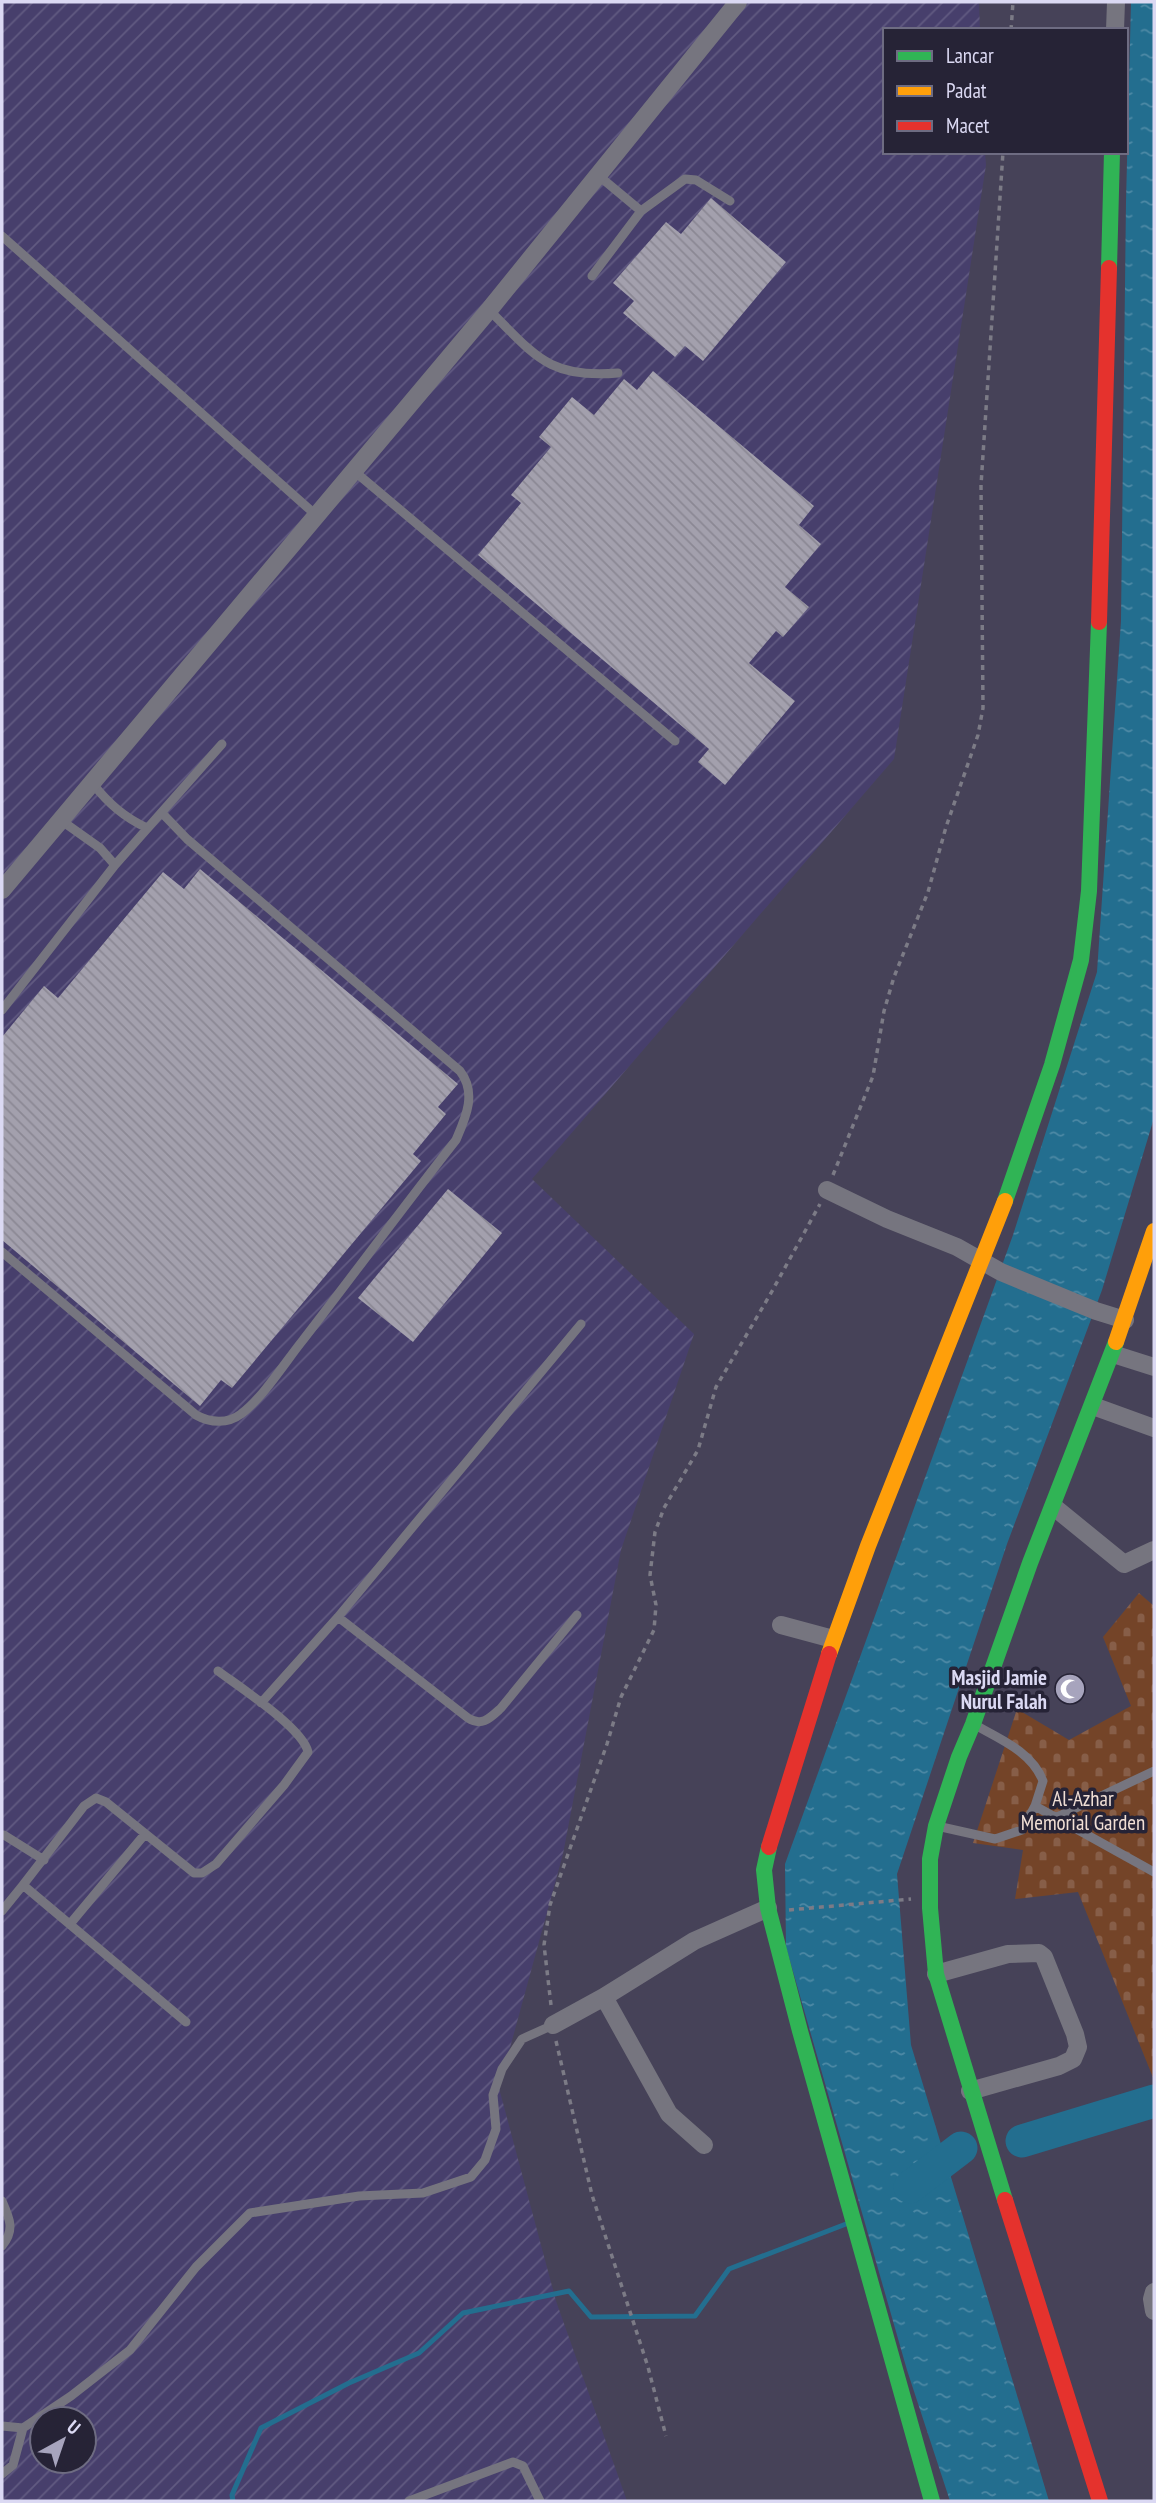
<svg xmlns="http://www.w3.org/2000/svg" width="1156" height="2503" font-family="'PT Sans Narrow',sans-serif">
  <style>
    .industrial { fill: url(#industrial-furrows); fill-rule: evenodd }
    .cemetery { fill: url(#cemetery-stones) }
    .water { fill: url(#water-ripples) }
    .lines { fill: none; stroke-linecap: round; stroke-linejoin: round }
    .stream { stroke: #236e8f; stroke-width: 5 }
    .river { stroke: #236e8f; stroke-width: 33 }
    .building { fill: url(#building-back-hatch) }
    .path { stroke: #7c7b86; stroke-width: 3.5; stroke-dasharray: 5 5; stroke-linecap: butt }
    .lane { stroke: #76757f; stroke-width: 9 }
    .street { stroke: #76757f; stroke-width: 18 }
    .fast { stroke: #30b455; stroke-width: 16 }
    .slow { stroke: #ff9f0a; stroke-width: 16 }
    .jam { stroke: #e5322d; stroke-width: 16 }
    .labels { text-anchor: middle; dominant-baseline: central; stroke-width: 7; stroke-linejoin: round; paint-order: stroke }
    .poi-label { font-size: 21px; font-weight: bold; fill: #dbd9f3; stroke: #262336; text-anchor: end }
    .park-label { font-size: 21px; fill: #f1dfd5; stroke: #262336 }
  </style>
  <defs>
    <pattern id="industrial-furrows" width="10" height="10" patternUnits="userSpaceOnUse" patternTransform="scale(1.75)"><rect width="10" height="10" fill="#473f6c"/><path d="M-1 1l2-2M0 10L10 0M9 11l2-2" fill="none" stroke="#615a81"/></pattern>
    <pattern id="cemetery-stones" width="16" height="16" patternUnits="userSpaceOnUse" patternTransform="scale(1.75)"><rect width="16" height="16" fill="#744428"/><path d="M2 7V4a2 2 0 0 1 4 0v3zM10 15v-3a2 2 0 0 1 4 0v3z" fill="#875e48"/></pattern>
    <pattern id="water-ripples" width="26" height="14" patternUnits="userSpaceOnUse" patternTransform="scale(1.75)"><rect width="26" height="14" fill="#236e8f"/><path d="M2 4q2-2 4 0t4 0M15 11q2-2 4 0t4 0" fill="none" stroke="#4d89a5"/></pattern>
    <pattern id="building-back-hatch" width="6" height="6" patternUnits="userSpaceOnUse" patternTransform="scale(1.75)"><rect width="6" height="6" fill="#a3a0ad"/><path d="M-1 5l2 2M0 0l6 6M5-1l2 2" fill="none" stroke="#8b8894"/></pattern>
  </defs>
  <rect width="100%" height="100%" fill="#464258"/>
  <path class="industrial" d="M2,2h977l1,28h-95v122h100l1,13 -92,594 -362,420 162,155 -73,216 -58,304 -64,234 57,213 71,200h-625zM42,2419h42v42h-42z"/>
  <path class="cemetery" d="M1139,1593l15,13v474l-76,-188 -63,7 8,-49 -50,-7 44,-134 52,31 62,-34 -28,-69z"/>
  <path class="water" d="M1131,2h23v1116l-52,172 -95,254 -110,330 14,171 138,456h-99l-43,-131 -121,-423 -1,-83 228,-629 84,-263 24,-351 5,-419z"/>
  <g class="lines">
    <path class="stream" d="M233,2501l-1,-6 29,-67 88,-45 70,-30 44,-40 106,-22 22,26 104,-1 34,-47 117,-45"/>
    <path class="river" d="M1022,2141l132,-40
      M910,2187l51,-39"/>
  </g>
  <path class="building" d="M711,198l75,64 -83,99 -18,-15 -10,11 -52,-44 11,-12 -21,-18 53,-61 15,12z
    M653,371l161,135 -15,19 22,19 -36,43 24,20 -26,30 -7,-6 -27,32 46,38 -70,84 -27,-23 11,-13 -231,-194 43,-52 -10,-8 40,-48 -12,-10 33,-40 22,18 30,-36 13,11z
    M200,869l258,215 -20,23 8,7 -33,40 8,7 -189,227 -11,-8 -21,26 -198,-166v-203l42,-51 14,12 105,-126 21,17z
    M448,1189l54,44 -89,109 -55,-44z"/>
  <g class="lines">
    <path class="path" d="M1011,30l2,-28
      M833,1175l40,-99 11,-65 10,-34 34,-85 18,-65 32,-92 5,-27 -2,-223 22,-333
      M789,1910l122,-11
      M551,2005l-7,-60 6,-40 57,-161 14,-47 33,-67 2,-25 -6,-30 5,-43 9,-24 34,-58 18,-63 55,-94 49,-89
      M556,2041l36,154 56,172 18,69"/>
    <path class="lane" d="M599,176l42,35 44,-32 11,1 34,21
      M2,236l315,280
      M592,276l49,-65
      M489,310c46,45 59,69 129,63
      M354,471l321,270
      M93,784c16,20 31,33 54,44
      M62,821l38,27 15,17
      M2,1010l113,-145 107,-121
      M2,1252l194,163c14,8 32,9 45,-1 21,-15 45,-53 62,-74 51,-66 101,-134 153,-200 10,-23 21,-47 4,-69l-273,-232 -25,-26
      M338,1617l130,101c14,9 22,0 33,-10l76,-93
      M261,1703l77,-86 243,-293
      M1035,1806l119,66
      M1057,1817l97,-46
      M937,1826l58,13 27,-9 13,-24 8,-25c-11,-29 -43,-42 -68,-56
      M4,1835l40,25
      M2,1911l21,-26
      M70,1924l75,-90
      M186,2022l-163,-137 61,-79 12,-8 10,4 88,71h8l14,-9 68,-79 24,-33c-5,-24 -70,-66 -90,-81
      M2,2201c8,18 13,29 0,45
      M2,2426l21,2 48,-32 59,-46 66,-83 54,-54 109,-17 64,-3 48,-16 14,-17 11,-31 -3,-34 9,-26 20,-30 31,-14
      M2,2474l11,-9 10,-37
      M409,2501l104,-39 10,4 17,35"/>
    <path class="street" d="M1115,30l1,-28
      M2,890l487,-580 249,-308
      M827,1190l60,29 70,28 44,25 95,39 29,9
      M1113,1354l41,13
      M1093,1406l61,22
      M1054,1507l70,57 30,-14
      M781,1625l52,14
      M936,1974l72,-20 31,-1 5,4 31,77 3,13 -5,12 -14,7 -89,25
      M604,1997l65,117 35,31
      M553,2025l51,-28 90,-56 74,-33
      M1154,2292l-2,7 2,12"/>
    <path class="fast" d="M1109,268l3,-116
      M1005,1201l47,-136 29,-105 8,-69 10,-269
      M769,1847l-5,23 4,38 32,123 132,470
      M1005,2200l-69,-226 -6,-66v-49l6,-33 23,-69 14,-33 57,-161 86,-221"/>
    <path class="slow" d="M1116,1342l38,-111
      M829,1654l39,-108 137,-345"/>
    <path class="jam" d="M1099,622l10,-354
      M769,1847l60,-193
      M1005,2200l95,301"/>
  </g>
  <defs>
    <g id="mosque-disc" transform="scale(1.575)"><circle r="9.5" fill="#a7a4bd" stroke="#262336"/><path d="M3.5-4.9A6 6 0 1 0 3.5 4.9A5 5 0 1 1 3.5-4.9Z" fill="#fff"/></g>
  </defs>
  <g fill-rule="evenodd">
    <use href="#mosque-disc" x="1070" y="1689"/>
  </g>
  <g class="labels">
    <g class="poi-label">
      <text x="1047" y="1677">Masjid Jamie<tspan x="1047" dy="24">Nurul Falah</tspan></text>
    </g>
    <g class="park-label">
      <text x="1083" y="1798">Al-Azhar<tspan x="1083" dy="24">Memorial Garden</tspan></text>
    </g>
  </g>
  <rect width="1156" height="2503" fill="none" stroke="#dbd9f3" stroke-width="7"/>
  <rect x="883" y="28" width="245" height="126" fill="#262336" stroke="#6e6c82" stroke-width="2"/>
  <rect x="897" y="51" width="35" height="10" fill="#30b455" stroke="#6e6c82" stroke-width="2"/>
  <text x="946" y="63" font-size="21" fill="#dbd9f3">Lancar</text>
  <rect x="897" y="86" width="35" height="10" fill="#ff9f0a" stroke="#6e6c82" stroke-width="2"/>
  <text x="946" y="98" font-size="21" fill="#dbd9f3">Padat</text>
  <rect x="897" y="121" width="35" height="10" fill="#e5322d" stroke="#6e6c82" stroke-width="2"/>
  <text x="946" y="133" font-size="21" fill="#dbd9f3">Macet</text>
  <g transform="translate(63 2440) rotate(40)"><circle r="33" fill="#262336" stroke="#6e6c82" stroke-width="2"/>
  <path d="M0-5L12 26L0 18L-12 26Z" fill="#a7a4bd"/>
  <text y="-10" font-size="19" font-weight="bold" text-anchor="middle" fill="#dbd9f3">U</text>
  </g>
</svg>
